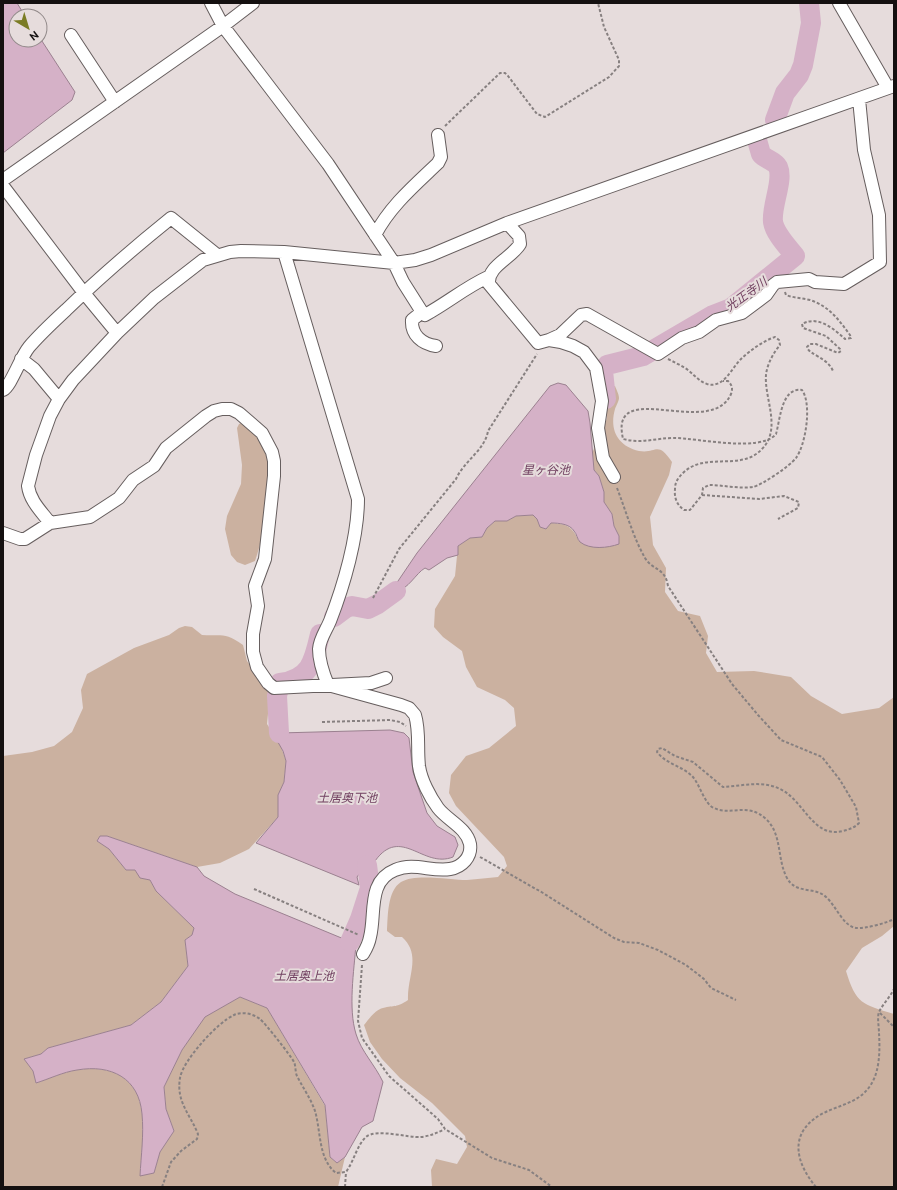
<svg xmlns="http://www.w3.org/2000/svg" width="897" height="1190" font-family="Ubuntu,'Noto Sans JP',sans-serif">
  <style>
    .green { fill: #cbb1a0 }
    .water { fill: #d5b1c7; stroke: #9b8190 }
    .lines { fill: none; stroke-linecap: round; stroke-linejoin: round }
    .river { stroke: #d5b1c7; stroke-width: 20 }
    .minor-casing { stroke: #665e5e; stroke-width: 14 }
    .path { stroke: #878080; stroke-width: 2; stroke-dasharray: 3 2; stroke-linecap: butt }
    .minor { stroke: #fff; stroke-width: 12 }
    .labels { text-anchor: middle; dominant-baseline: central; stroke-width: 4; stroke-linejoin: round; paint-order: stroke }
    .water-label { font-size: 12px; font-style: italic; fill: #714060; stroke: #e6dcdc }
  </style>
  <rect width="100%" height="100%" fill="#e6dcdc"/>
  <path class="green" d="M615,386c1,3 4,8 4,12 0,3 -3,8 -4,11 -6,21 3,37 24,42 18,3 18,-11 33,11l-3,13 -19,42 3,28 13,23 -1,24 13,19 22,5 8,20 -2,17 11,19 37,-1 37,6 20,19 31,18 37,-6 15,-11v229l-12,10 -20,12 -16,23c10,33 16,33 48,43v173h-462l-1,-17 5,-11 21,5 10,-17 -2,-11 -33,-33 -32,-25 -18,-19 -12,-17 -6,-17c5,-6 11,-15 19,-17 12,-3 13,0 25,-8 -1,-24 14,-45 -6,-63h-7l-8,-6c1,-14 0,-40 14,-49 14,-9 50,-2 66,-2 11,-1 21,-2 31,-3l9,-11 -3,-9 -48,-51 -7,-13 2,-18 15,-19 23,-8 27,-22 -2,-18 -9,-8 -28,-13 -11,-20 -4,-16 -19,-14 -9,-10 1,-18 20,-33 3,-30 12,-8 12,-1 5,-9 8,-7h12l9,-5 17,-1 4,4 3,8 6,2 5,-6c16,1 21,3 28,18l40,-5 -5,-10 -2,-12 -8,-12v-10l-5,-16 -5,-6 -2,-17 10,-20 5,-15v-31z
    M243,422c29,20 27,51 24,82 -3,21 -5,37 -12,57l-10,4 -8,-3 -6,-7 -6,-26 2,-13 14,-32 1,-19 -5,-37 2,-4z
    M185,626l7,1 10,8c21,1 23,-3 41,10l4,16 23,32 -3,31 13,20 6,17 -2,21 -6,13v22l-29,32 -29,14 -23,4 -90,-31h-7l-3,5 12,8 17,21h9l6,8 9,2 6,11 38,37 -2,7 -7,5 3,26 -27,36 -30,23 -83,23 -7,6 -17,5 9,12 3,12c13,-4 27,-11 41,-13 34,-6 62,8 65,44 2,20 -1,42 -2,61l14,-2 6,-21 14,-21 -8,-22 -2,-22 18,-37 22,-33 36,-20 27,11 58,98 5,51 7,6 8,-6 -7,30h-335v-431l29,-4 22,-6 18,-14 11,-24 -2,-18 6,-16 47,-26 35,-13 10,-7z"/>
  <path class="water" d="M3,3h14l8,13h-9v24h24v-2l35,54 -3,8 -69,53z
    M558,383l8,2 22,26 2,12 4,47 5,6 5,16v10l8,12 2,12 5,10v8c-11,4 -29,6 -39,-2 -3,-3 -3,-8 -6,-11 -4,-7 -15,-8 -23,-8l-5,6 -6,-2 -3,-8 -4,-4 -17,1 -9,5h-12l-8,7 -5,9 -12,1 -12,8v9l-11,3 -18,12 -4,-2c-9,5 -17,22 -29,23v-7l21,-31 133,-167z
    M390,730l14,3 5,5 4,34 14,41 10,13 18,11 3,8 -5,12c-30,12 -52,-32 -78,4 -2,2 -5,2 -8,4 -4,3 -7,8 -10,12l2,8 -103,-42 22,-26v-22l6,-13 2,-21 -3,-10 -8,-14 4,-4z
    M100,836h7l90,31 7,9 31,18 121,50c-2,27 -8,64 0,90 5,17 19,31 27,48l-10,39 -11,6 -17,30 -8,6 -7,-6 -5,-52 -58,-97 -27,-11 -35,20 -23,33 -18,37 2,22 8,22 -14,21 -6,21 -14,3c1,-20 4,-42 2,-62 -3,-36 -31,-50 -65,-44 -14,2 -28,9 -41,13l-3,-12 -9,-12 17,-5 7,-6 83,-23 30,-23 27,-36 -3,-26 7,-5 2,-7 -38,-37 -6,-11 -10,-2 -5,-8h-9l-17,-21 -12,-8z"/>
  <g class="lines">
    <path class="river" d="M775,120l10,-27 14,-18 4,-10 8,-42 -2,-20
      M606,399l-3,-28 4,-6 36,-9 70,-41 18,-7 64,-52c-7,-9 -20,-22 -22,-34 -2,-16 11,-42 5,-55 -3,-6 -13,-8 -17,-13l-4,-14
      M334,617l12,-9 6,-2 16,3 10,-5 18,-13
      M279,733l-2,-37 3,-13c31,-4 34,-23 40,-49
      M350,942l10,-23 10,-31 -3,-23"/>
    <g class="minor-casing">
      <path id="minor" d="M211,3l12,23 105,138 66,99 9,19 19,30 3,3c22,-12 41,-28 63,-38
        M839,3l49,85
        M71,35l44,67
        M3,180l220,-154 30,-23
        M3,186l81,107 33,40
        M507,223l12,13 1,8c-8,14 -33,22 -31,40l49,59 11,-3 12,2 12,4 11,6 12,16 6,33 -4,27 5,30 11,19
        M375,235c15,-29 40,-50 63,-72l3,-6 -3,-22
        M284,252l74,247c0,38 -14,86 -28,122 -4,10 -10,17 -11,28 0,13 4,24 9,36l73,20 8,3 6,7c5,16 2,34 4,51 2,14 11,31 19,42 9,12 29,20 32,36 2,13 -8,23 -20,25 -19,3 -36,-7 -55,1 -28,11 -19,44 -25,67 -1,6 -4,12 -7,17
        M422,312l-10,8c-1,15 10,24 24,26
        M549,340l11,-5 21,-20 6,-1 71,40 24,-16 17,-6 17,-12 26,-7 24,-18 7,-10 4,-3 32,-3 6,3 29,2 36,-22 -1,-47 -15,-65 -5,-51
        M21,359l13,10 25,30
        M3,390c8,-4 17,-32 26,-43 11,-13 24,-25 37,-37 33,-32 69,-63 105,-92l46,37
        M50,523c-9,-12 -20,-22 -22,-37l8,-31 14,-39 9,-17 14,-19 44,-47 37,-35 49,-38 27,-8 11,-1 43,1 110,11 21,-3 16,-5 76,-32 387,-137
        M3,533l17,6h5l25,-16 40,-6 29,-19 14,-18 21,-14 12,-18 40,-32 8,-5 8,-2h9l8,4 23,20 10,19 2,9v15l-9,83 -10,27 3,20 -5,28v18l4,15 11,16 6,5 97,-5 15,-5"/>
    </g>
    <path class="path" d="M445,126l55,-53h5l3,3 29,38 8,3 64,-40 10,-11v-6l-15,-33 -6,-24
      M785,292l1,3c8,3 16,3 24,5 19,6 29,20 40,35l1,3 -6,1c-11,-10 -27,-24 -43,-15l1,4 23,8 14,13 1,2 -3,2 -22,-9h-6l-3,3c2,8 20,10 26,24
      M668,359c6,3 12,6 17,9 8,5 13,13 22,16 17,5 25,-17 35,-26 9,-8 21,-17 33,-21l4,3 1,5c-6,7 -13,19 -14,30 -2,23 16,54 -4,74 -21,23 -57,2 -79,24 -5,5 -8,9 -8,16 -1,9 2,16 9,21h6l12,-15 1,-7 6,-3c14,0 30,4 44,2 9,-2 37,-21 43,-29 10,-14 16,-54 6,-68 -21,-3 -22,31 -26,44 -16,19 -78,4 -102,4 -19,0 -32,6 -51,1 -1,-5 -2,-11 -1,-16 7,-35 91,12 109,-29 2,-6 1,-9 -3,-13h-5
      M617,488c9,23 16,49 28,70 8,13 20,9 23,28l64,98 26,31 23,25 41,17 18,23 16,27 3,16c-5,5 -9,6 -16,8 -30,8 -39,-31 -63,-42 -18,-9 -38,-3 -57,-2l-30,-25 -18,-6 -13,-8 -4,1 -1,3c9,12 25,14 35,24 8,8 12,28 22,32 16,8 34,-6 52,11 16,15 11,38 20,57 9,20 29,9 41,22 9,8 16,28 29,30 8,1 31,-5 38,-9
      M702,495l57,4 25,-3 15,6 -1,6 -20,11
      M373,598l26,-49 57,-70c8,-18 29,-29 32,-48l49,-77
      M322,722l68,-2 10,2 6,4
      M480,857l63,36 71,45 10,4 15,1 19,7 28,15 18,14 7,9 25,12
      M254,889l105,46
      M362,965l-4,56 4,17 27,38 49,43 7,10 47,29 37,12 23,17
      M880,1013l14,14
      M162,1187l9,-25 10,-11 16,-12 1,-5c-8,-20 -22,-32 -18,-56 3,-18 38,-56 54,-63 9,-4 19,-1 26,4 5,4 31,37 34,43 2,4 1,10 3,14 6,12 14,23 18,35 6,20 3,48 21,62l10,-1c8,-11 11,-27 20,-35 10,-9 42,1 55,0 9,-1 16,-4 24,-8
      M345,1187l1,-15
      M816,1187c-20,-24 -28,-53 4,-72 17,-10 38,-11 50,-29 10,-14 10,-36 9,-53 0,-6 -2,-16 0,-21 4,-8 11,-15 15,-23"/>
    <use href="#minor" class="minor"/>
  </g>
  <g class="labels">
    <g class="water-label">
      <text transform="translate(746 294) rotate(-36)">光正寺川</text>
      <text x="546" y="469">星ヶ谷池</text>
      <text x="347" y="797">土居奥下池</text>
      <text x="304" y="975">土居奥上池</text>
    </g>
  </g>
  <rect width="897" height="1190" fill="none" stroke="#141010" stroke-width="8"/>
  <g transform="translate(28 28) rotate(142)"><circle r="19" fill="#e6dcdc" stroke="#928a8a"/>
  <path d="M0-3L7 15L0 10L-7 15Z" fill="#7b7c24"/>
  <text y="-6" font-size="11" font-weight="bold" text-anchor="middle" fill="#141010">N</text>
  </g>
</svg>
